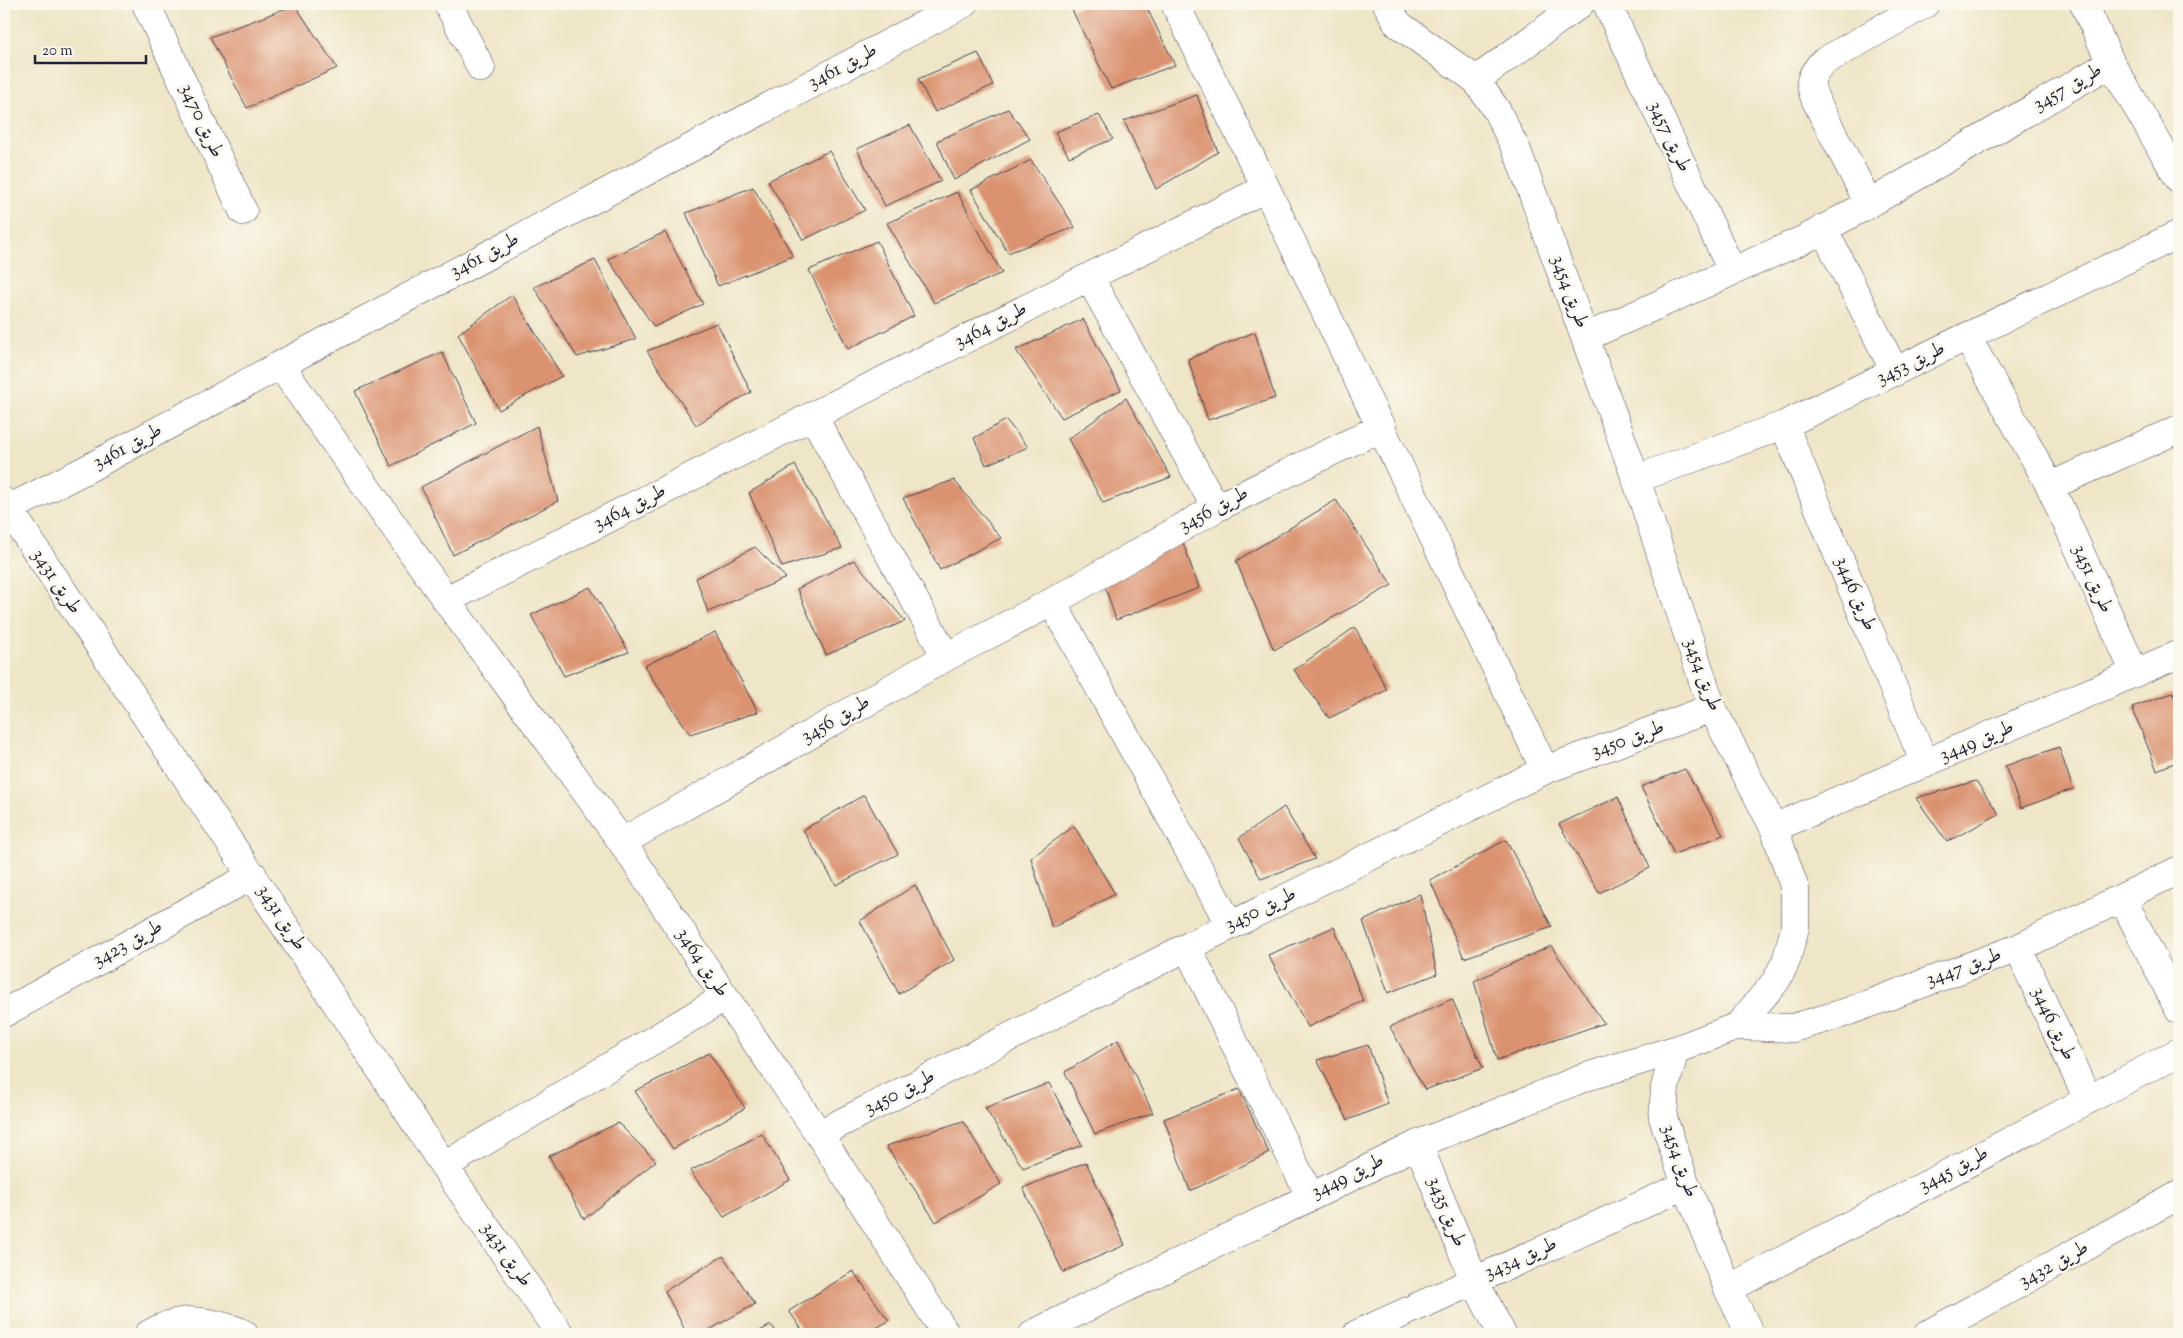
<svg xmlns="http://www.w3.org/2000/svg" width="2183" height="1338" font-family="'Sorts Mill Goudy',Amiri,serif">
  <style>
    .building { fill: #da926f }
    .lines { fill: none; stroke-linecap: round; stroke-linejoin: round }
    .street-casing { stroke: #413f50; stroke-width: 29 }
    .street { stroke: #fff; stroke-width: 28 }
    .labels { text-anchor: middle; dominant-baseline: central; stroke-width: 5; stroke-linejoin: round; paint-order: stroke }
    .street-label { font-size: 20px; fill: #22223b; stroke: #fbf7ec }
  </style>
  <rect width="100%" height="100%" fill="#fbf7ec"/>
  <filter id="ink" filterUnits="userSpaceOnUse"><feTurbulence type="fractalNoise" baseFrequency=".02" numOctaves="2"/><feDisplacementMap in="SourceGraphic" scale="10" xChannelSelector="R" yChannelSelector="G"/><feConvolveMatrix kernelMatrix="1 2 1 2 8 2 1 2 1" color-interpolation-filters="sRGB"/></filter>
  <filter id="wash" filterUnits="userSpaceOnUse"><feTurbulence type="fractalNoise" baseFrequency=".0096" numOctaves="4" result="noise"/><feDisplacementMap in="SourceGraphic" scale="20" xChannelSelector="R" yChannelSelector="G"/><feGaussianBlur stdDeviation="1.12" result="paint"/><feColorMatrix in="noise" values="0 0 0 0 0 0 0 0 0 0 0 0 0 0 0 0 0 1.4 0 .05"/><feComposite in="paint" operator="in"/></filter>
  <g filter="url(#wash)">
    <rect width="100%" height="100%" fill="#efe5c7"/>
    <g id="blocks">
      <path class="building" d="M1086,4h59l30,61 -64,24 -39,-79z
        M295,5l42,63 -90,40 -37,-71z
        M978,53l15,32 -58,27 -17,-33z
        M1197,95l21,57 -62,37 -32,-68z
        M1008,109l22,30 -76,41 -17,-39z
        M1099,115l14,24 -44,18 -14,-25z
        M910,125l31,56 -56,25 -28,-57z
        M829,151l36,59 -62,30 -35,-59z
        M1031,160l44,67 -67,26 -37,-63z
        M753,187l40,69 -75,30 -32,-73z
        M957,192l45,81 -68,30 -47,-80z
        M665,232l38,72 -49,23 -46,-68z
        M877,241l37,75 -66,33 -39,-79z
        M595,260l41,79 -59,18 -43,-70z
        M512,295l50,81 -63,34 -41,-76z
        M1083,319l38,71 -59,28 -46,-68z
        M717,323l34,69 -55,33 -49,-74z
        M1255,332l20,66 -67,22 -20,-61z
        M442,352l34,71 -85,43 -36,-75z
        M1126,398l45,79 -68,26 -35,-64z
        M1006,420l22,27 -42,18 -12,-27z
        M537,426l21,75 -105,54 -32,-68z
        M795,465l47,83 -60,19 -33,-74z
        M954,480l47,58 -61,32 -37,-72z
        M1336,500l56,85 -118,65 -38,-89z
        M1182,540l17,48 -83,32 -12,-37z
        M755,547l31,31 -78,34 -12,-34z
        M854,560l51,61 -79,34 -29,-66z
        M590,587l39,65 -65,24 -33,-61z
        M1355,627l32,63 -58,28 -35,-48z
        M715,632l43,80 -68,22 -46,-68z
        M2173,693l6,14v54l-22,9 -25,-63z
        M2059,747l14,42 -52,19 -16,-42z
        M1685,769l38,66 -49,19 -33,-67z
        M1976,781l23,33 -52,28 -31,-44z
        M864,795l34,59 -62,31 -33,-55z
        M1618,797l32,71 -51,25 -40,-69z
        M1284,807l31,52 -54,20 -22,-41z
        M1074,826l41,68 -63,34 -21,-70z
        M1506,840l46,87 -88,31 -34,-78z
        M915,885l39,75 -55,34 -39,-73z
        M1420,894l17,80 -49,19 -25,-72z
        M1334,927l29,74 -55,26 -40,-72z
        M1551,946l53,77 -107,37 -23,-79z
        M1452,999l31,69 -58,22 -35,-63z
        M1118,1040l35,73 -58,21 -30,-62z
        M1368,1045l20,59 -40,16 -31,-60z
        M709,1053l36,55 -72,41 -38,-58z
        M1049,1083l33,62 -59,23 -38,-60z
        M1239,1089l30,64 -79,38 -26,-72z
        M963,1121l38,63 -65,38 -50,-76z
        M618,1123l38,38 -72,58 -35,-63z
        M762,1134l28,46 -66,37 -34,-46z
        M1086,1162l39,83 -62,27 -40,-84z
        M723,1256l32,48 -53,30h-15l-22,-43z
        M853,1271l36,50 -24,13h-60l-16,-23z
        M771,1325l7,9h-24z"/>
    </g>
  </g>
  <g filter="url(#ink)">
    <use href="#blocks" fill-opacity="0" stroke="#413f50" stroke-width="1"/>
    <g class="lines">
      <g class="street-casing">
        <path id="street" d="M146,4l97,207
          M448,4l33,64
          M1175,4l91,184 279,582
          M1387,4l11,20 78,56 21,31 21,42 118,326 76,229 62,120 21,61v39l-9,33 -10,20 -38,45 -63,24 -10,37 -2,31 23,67 42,104 22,45
          M1607,4l125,267
          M2084,4l27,59 68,116
          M1476,80l104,-76
          M1869,204l-53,-103c-8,-19 -7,-24 7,-39l102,-58
          M1823,228l72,144
          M1089,277l127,231
          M1586,337l221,-99 62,-34 242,-141
          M1967,337l83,149 85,187
          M280,365l166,235 176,242 103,155 94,137 127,200
          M813,416l133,241
          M1784,425l141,339
          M1636,479l148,-54 395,-191
          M2050,486l129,-57
          M4,502l440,664 116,168
          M8,509l79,-40 193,-104 683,-361
          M446,600l820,-412
          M1052,602l178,323
          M1774,828l405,-174
          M622,842l324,-185 106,-55 164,-94 166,-81
          M2122,898l57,112
          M1187,947l123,249
          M2018,948l70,152
          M4,1013l249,-138
          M1738,1026l55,2 51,-15 174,-65 161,-78
          M819,1134l368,-187 358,-177 167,-62
          M1418,1144l56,136 28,54
          M444,1166l281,-169
          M1728,1289l451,-237
          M149,1334c27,-16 46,-16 76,-7 7,2 14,3 19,7
          M1033,1334l385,-190 168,-67 89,-27
          M1357,1334l329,-149
          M1928,1334l251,-139"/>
      </g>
      <use href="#street" class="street"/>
    </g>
  </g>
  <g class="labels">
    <g class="street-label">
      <text transform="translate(843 67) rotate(-28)">طريق 3461</text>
      <text transform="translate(2068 88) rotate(-30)">طريق 3457</text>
      <text transform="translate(201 121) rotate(65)">طريق 3470</text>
      <text transform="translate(1669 137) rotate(65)">طريق 3457</text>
      <text transform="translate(485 256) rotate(-28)">طريق 3461</text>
      <text transform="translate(1569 292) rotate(70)">طريق 3454</text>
      <text transform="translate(991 326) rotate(-27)">طريق 3464</text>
      <text transform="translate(1911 364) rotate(-26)">طريق 3453</text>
      <text transform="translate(128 447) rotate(-28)">طريق 3461</text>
      <text transform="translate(630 508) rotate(-27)">طريق 3464</text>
      <text transform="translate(1214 510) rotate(-28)">طريق 3456</text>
      <text transform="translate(2092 579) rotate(66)">طريق 3451</text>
      <text transform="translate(56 582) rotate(56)">طريق 3431</text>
      <text transform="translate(1855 594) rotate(67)">طريق 3446</text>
      <text transform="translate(1702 675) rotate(70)">طريق 3454</text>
      <text transform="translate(836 720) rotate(-30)">طريق 3456</text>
      <text transform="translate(1628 740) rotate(-20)">طريق 3450</text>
      <text transform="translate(1977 742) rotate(-23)">طريق 3449</text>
      <text transform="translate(1261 910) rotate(-26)">طريق 3450</text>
      <text transform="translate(281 918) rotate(57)">طريق 3431</text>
      <text transform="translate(128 944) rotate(-29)">طريق 3423</text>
      <text transform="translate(702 963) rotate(56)">طريق 3464</text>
      <text transform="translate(1964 968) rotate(-20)">طريق 3447</text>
      <text transform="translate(2053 1024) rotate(65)">طريق 3446</text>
      <text transform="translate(900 1093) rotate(-27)">طريق 3450</text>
      <text transform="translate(1679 1161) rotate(71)">طريق 3454</text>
      <text transform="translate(1954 1170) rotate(-28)">طريق 3445</text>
      <text transform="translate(1348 1177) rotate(-26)">طريق 3449</text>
      <text transform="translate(1446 1212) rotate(68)">طريق 3435</text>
      <text transform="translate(506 1255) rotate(55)">طريق 3431</text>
      <text transform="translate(1521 1259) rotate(-24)">طريق 3434</text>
      <text transform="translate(2054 1265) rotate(-29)">طريق 3432</text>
    </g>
  </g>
  <rect width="2183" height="1338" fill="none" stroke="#fbf7ec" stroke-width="20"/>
  <path d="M35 55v8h111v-8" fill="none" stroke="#22223b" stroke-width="2.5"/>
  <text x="42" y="55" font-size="15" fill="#22223b" stroke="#fbf7ec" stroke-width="4" paint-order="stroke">20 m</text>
</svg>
